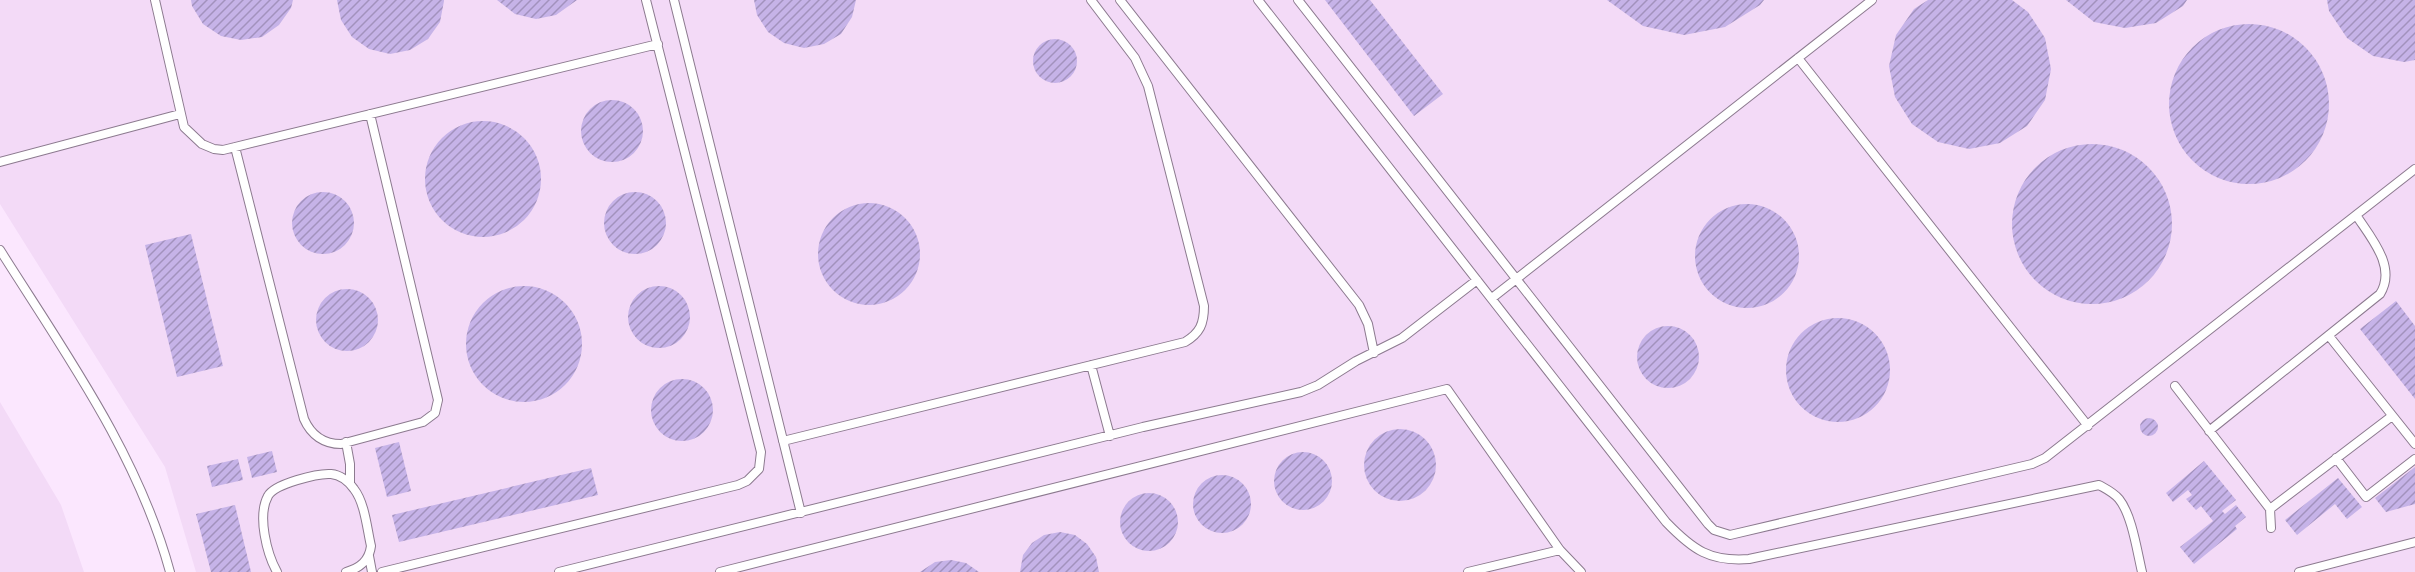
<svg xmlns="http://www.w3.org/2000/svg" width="2415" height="572" font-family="Cabin,sans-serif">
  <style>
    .built { fill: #f3daf7 }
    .building { fill: url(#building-hatch) }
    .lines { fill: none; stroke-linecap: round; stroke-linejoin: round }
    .lane-casing { stroke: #8c7a8f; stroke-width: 10 }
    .lane { stroke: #fff; stroke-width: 8 }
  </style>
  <defs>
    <pattern id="building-hatch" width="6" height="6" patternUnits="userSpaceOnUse" patternTransform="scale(1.5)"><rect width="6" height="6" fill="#c6b3e8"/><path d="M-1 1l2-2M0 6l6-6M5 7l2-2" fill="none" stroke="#a292bd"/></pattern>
  </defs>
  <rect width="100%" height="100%" fill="#fbe7fe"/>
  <path class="built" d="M0,0h2415v572h-2219l-31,-105 -165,-263z
    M0,402l61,103 23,67h-84z"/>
  <path class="building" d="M191,0h102l-2,8 -12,17 -17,12 -21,3 -20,-4 -18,-12 -11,-18z
    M337,0h107v1l-4,21 -12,17 -18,11 -20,4 -21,-5 -17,-12 -11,-17z
    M497,0h80l-21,15 -20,4 -21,-5z
    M754,0h102l-4,17 -11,17 -17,10 -20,4 -20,-5 -16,-11 -11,-17z
    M1325,0h45l73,94 -29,22z
    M1607,0h157l-4,5 -35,22 -41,8 -41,-9z
    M1928,0h84l16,12 17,26 6,31 -6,31 -18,26 -27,17 -31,6 -31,-7 -26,-18 -17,-27 -6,-31 7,-31 18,-26z
    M2066,0h121l-4,6 -27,17 -31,5 -31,-6z
    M2327,0h88v60l-11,2 -31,-6 -26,-18 -18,-27z
    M2169 104a80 80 0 1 1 160 0a80 80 0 1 1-160 0Z
    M1033 61a22 22 0 1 1 44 0a22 22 0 1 1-44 0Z
    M581 131a31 31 0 1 1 62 0a31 31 0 1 1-62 0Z
    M425 179a58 58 0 1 1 116 0a58 58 0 1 1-116 0Z
    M2012 224a80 80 0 1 1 160 0a80 80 0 1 1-160 0Z
    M292 223a31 31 0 1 1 62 0a31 31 0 1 1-62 0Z
    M604 223a31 31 0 1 1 62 0a31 31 0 1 1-62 0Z
    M818 254a51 51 0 1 1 102 0a51 51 0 1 1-102 0Z
    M1695 256a52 52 0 1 1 104 0a52 52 0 1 1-104 0Z
    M191,234l32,132 -46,11 -32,-132z
    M466 344a58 58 0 1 1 116 0a58 58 0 1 1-116 0Z
    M628 317a31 31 0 1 1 62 0a31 31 0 1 1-62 0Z
    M316 320a31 31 0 1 1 62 0a31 31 0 1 1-62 0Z
    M2396,301l19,25v73l-55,-70z
    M1786 370a52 52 0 1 1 104 0a52 52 0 1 1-104 0Z
    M1637 357a31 31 0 1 1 62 0a31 31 0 1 1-62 0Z
    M651 410a31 31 0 1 1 62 0a31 31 0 1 1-62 0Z
    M2140 427a9 9 0 1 1 18 0a9 9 0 1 1-18 0Z
    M1364 465a36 36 0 1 1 72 0a36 36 0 1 1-72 0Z
    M399,442l12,49 -24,6 -12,-49z
    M272,451l5,21 -25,6 -5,-21z
    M1274 481a29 29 0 1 1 58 0a29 29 0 1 1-58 0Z
    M238,459l5,21 -31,7 -5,-21z
    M2204,461l32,39 -14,11 3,3 11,-9 10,12 -11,9 2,3 -43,35 -14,-17 33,-26 -12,-15 -5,4 -10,-11 6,-4 -4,-5 -15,12 -7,-9z
    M2415,467v37l-29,8 -11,-14z
    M591,468l7,27 -199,47 -7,-27z
    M1193 504a29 29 0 1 1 58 0a29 29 0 1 1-58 0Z
    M2338,478l24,29 -15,12 -12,-15 -38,31 -12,-15z
    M1120 522a29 29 0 1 1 58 0a29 29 0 1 1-58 0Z
    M235,505l16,67h-40l-15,-58z
    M1060,532l15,3 12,9 9,13 3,15h-79l3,-17 9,-12 12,-8z
    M951,560l15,3 13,9h-59l15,-10z"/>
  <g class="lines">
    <g class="lane-casing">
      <path id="lane" d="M155,0l29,127 18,17 12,5 9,1 435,-106
        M674,0l127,513
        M1120,0l239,305 9,19 6,29
        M1258,0l408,522c27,28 44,40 83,37l350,-74c7,4 14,7 20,14 13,16 18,52 23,73
        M1298,0l410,524 6,6 16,5 302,-71 13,-6 370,-289
        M1798,58l290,368
        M235,147l69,272c7,16 20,25 37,25l82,-22 12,-9 3,-13 -68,-286
        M0,162l180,-48
        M0,250c65,103 138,204 170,322
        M1492,298l380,-298
        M2329,336l86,108
        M1091,365l19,71
        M2175,386l95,123 1,19
        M2209,431l171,-137c17,-27 -9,-56 -24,-79
        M783,441l402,-99c15,-9 19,-18 19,-36l-56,-220 -13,-28 -44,-58
        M346,442l4,22v20
        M2336,458l30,39 49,-38
        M2270,509l122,-93
        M369,556l3,16
        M277,572c-10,-18 -20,-56 -9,-76 6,-12 50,-23 63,-22 10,1 18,8 23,15 11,14 13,40 17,57 -2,15 -11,22 -25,26
        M382,572l356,-87 9,-4 12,-12 2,-17 -115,-452
        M559,572l584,-145 158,-35 17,-7 38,-24 46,-23 75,-58
        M720,572l727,-183 113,161 21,22
        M1468,572l92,-22
        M2299,572l116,-30"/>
    </g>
    <use href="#lane" class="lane"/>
  </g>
</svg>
